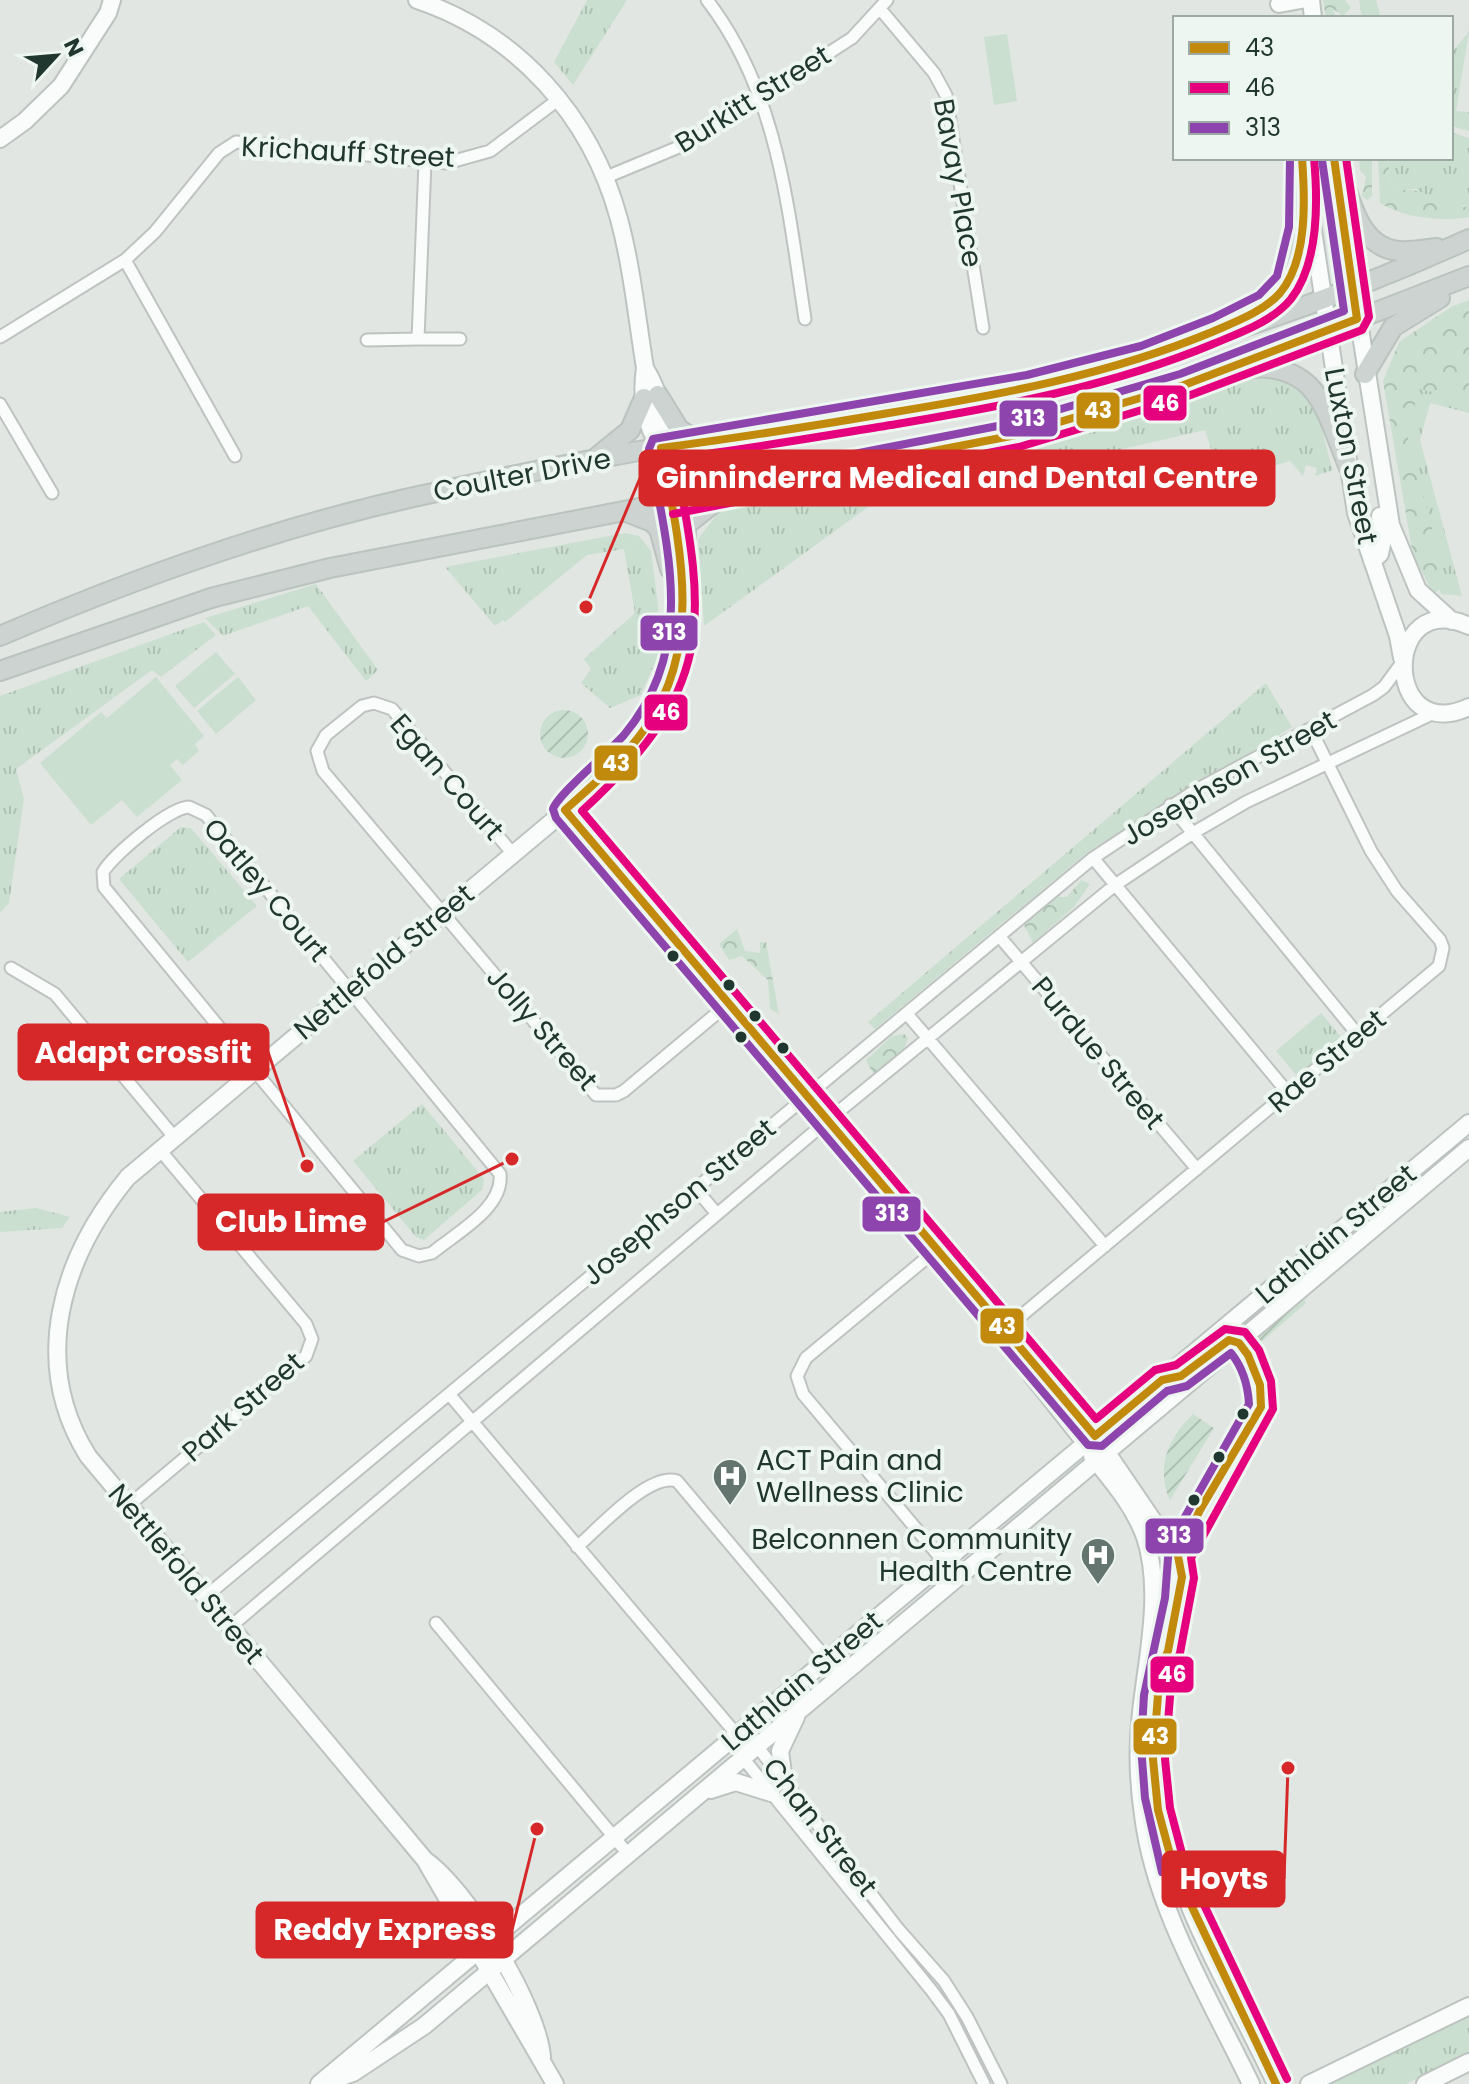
<svg xmlns="http://www.w3.org/2000/svg" width="1469" height="2084" font-family="Poppins,sans-serif">
  <style>
    .grass { fill: url(#grass-tufts) }
    .forest { fill: url(#forest-crowns) }
    .garden { fill: url(#garden-furrows) }
    .pitch { fill: #cadfcf }
    .lines { fill: none; stroke-linecap: round; stroke-linejoin: round }
    .street-casing { stroke: #bec3c0; stroke-width: 15 }
    .secondary-casing { stroke: #bdc4c0; stroke-width: 20 }
    .primary-casing { stroke: #bbc3bf; stroke-width: 22 }
    .street { stroke: #fafbfb; stroke-width: 11 }
    .secondary { stroke: #fafbfb; stroke-width: 16 }
    .primary { stroke: #ccd3d0; stroke-width: 18 }
    .bus-1-casing { stroke: #eef6f1; stroke-width: 14 }
    .bus-2-casing { stroke: #eef6f1; stroke-width: 14 }
    .bus-3-casing { stroke: #eef6f1; stroke-width: 14 }
    .bus-1 { stroke: #c18a0c; stroke-width: 8 }
    .bus-2 { stroke: #e5007d; stroke-width: 8 }
    .bus-3 { stroke: #8e44ad; stroke-width: 8 }
    .bus-dot { fill: #20372f; stroke: #eef6f1; stroke-width: 3 }
    .labels { text-anchor: middle; dominant-baseline: central; stroke-width: 8; stroke-linejoin: round; paint-order: stroke }
    .street-label { font-size: 28px; fill: #20372f; stroke: #eef6f1 }
    .poi-label { font-size: 28px; fill: #20372f; stroke: #eef6f1; text-anchor: start }
    .leader { fill: none; stroke: #d62828; stroke-width: 3 }
    .callout-dot { fill: #d62828; stroke: #eef6f1; stroke-width: 3 }
    .callout { fill: #d62828; stroke: #d62828; stroke-width: 3 }
    .callout-label { font-size: 30px; text-anchor: middle; font-weight: bold; fill: #fff }
    .line-badge { stroke: #eef6f1; stroke-width: 3 }
    .badge-label { font-size: 22px; text-anchor: middle; font-weight: bold; fill: #fff }
  </style>
  <defs>
    <pattern id="grass-tufts" width="24" height="20" patternUnits="userSpaceOnUse" patternTransform="scale(2)"><rect width="24" height="20" fill="#cadfcf"/><path d="M3 7l-1-3M5 7V3M7 7l1-3M15 17l-1-3M17 17v-4M19 17l1-3" fill="none" stroke="#adc0b2"/></pattern>
    <pattern id="forest-crowns" width="20" height="18" patternUnits="userSpaceOnUse" patternTransform="scale(2)"><rect width="20" height="18" fill="#cadfcf"/><path d="M2 6a3 3 0 1 1 6 0M12 15a3 3 0 1 1 6 0" fill="none" stroke="#adc0b2"/></pattern>
    <pattern id="garden-furrows" width="10" height="10" patternUnits="userSpaceOnUse" patternTransform="scale(2)"><rect width="10" height="10" fill="#cadfcf"/><path d="M-1 1l2-2M0 10L10 0M9 11l2-2" fill="none" stroke="#adc0b2"/></pattern>
  </defs>
  <rect width="100%" height="100%" fill="#e1e6e3"/>
  <path class="grass" d="M587,0h40l-54,85 -19,-23z
    M1359,0h17l5,18h-19z
    M1469,31l-13,80 13,1v19l-18,-5v-72z
    M1451,132l18,6v68l-36,-2 -17,-15 -20,1 -5,-6 -3,-26h63z
    M1469,323v90l-39,-10 -10,37 42,156 -21,-2 -11,-27 -30,-166z
    M1259,377c62,4 58,42 74,93l-18,6 2,-8 -11,-3 -3,11 -13,-15 -69,21 -16,-52 -212,49 -114,20 -175,127 -6,-87 20,-26 277,-60z
    M625,533l14,3 12,15 7,54v51l-17,39 -31,13 -29,-25 10,-14 -7,-10 51,-46 -11,-64 -37,6 -82,67 -2,-2 -8,6 -50,-59z
    M316,584l62,86 -12,11 -58,-75 -85,30 -18,-18z
    M204,622l12,13 -55,42 -9,-7 -136,99 8,30 -15,104 -9,10v-217z
    M1266,683l26,44 -203,124 -214,178 -7,-7z
    M181,827l10,1 66,78 -69,56 -69,-83z
    M1321,1013l21,25 -45,38 -21,-25z
    M422,1104l62,75 -1,10 -59,51 -8,-3 -63,-76z
    M36,1208l34,9 -8,11 -62,4v-20z
    M1469,2016v38l-63,30h-77z"/>
  <path class="forest" d="M1323,0h22l6,8 -8,8 -10,-7 3,9h-10z
    M1359,158h13v38l-5,4 -5,-4 4,-19 -6,-7z
    M1378,158h10l3,26 5,6c15,-1 32,-1 38,14l22,-5 7,8 6,-1v11c-29,5 -64,1 -89,-14z
    M1469,300v99l-51,-10 -10,49 38,143 -12,14 -21,-40 -30,-174 16,-39 52,-35z
    M1081,880l9,4 -16,23 -41,36 -10,-20 35,-26h9z
    M737,929l8,22 15,2v-11h6l13,72 -9,-5 -2,-29 -26,-24 -13,4 -10,-16z
    M904,1034l4,4 -4,11 -30,26 -8,-15 26,-24z"/>
  <path class="garden" d="M540 734a24 24 0 1 1 48 0a24 24 0 1 1-48 0Z
    M1304,1299l2,4 -47,41 9,28 -3,4 -11,-28 2,-9z
    M1193,1414l21,14 -44,72c-15,-32 -1,-63 23,-86z"/>
  <path class="pitch" d="M1007,34l10,67 -23,4 -10,-68z
    M216,652l19,22 -41,34 -19,-22z
    M156,677l48,59 -9,8 4,7 -16,14 -6,-6 -7,6 12,15 -45,37 -15,-17 -31,25 -51,-62 61,-51 6,6z
    M238,677l18,23 -40,34 -19,-23z"/>
  <g class="lines">
    <g class="street-casing">
      <path id="street" d="M707,0c71,92 81,208 98,319
        M881,10l53,63 12,22 37,233
        M425,162l-7,177h42
        M604,178l87,-36 161,-104 35,-38
        M125,260l110,196
        M0,337l125,-77 30,-28 64,-79 17,-11 211,21 43,-12 69,-52
        M367,340l51,-1
        M0,404l52,89
        M1170,805l188,230
        M189,807l17,8 294,359c4,34 -44,59 -68,79l-13,3 -17,-6 -298,-363 -1,-15c11,-18 67,-65 86,-65z
        M565,810l530,626
        M513,854l-121,-145 -18,-6 -12,3 -36,29 -9,16 6,20 273,324h20l8,-4 104,-87
        M1093,858l195,235
        M999,936l198,233
        M11,968l44,26 120,144
        M907,1014l198,232
        M695,1188l22,26
        M935,1251l-129,107 -9,18 6,18 141,168 11,19
        M1003,1331l436,-365 4,-18 -3,-8 -43,-49 -26,-40 -60,-121
        M1029,1362l1,15 54,68
        M449,1394l288,341 20,11 142,184 45,51 23,36 34,67
        M129,1505l177,-149 6,-17 -6,-15 -146,-174
        M577,1547c22,-19 72,-75 100,-66l164,195
        M205,1597l888,-739 103,-68 177,-95 11,-8 17,-23
        M436,1623l192,231
        M230,1627l597,-506 288,-236 78,-52 53,-31 190,-90
        M737,1735l6,23 189,233 17,23 35,70"/>
    </g>
    <g class="secondary-casing">
      <path id="secondary" d="M417,0c101,34 174,116 202,219 13,48 18,100 26,149 -4,26 -1,58 16,80
        M1311,0l2,18
        M1279,4l22,-4
        M0,139l25,-18 36,-35 47,-73 4,-13
        M1302,158l54,355 42,123 4,22
        M1336,176l55,349 27,65 34,31
        M1372,561l8,-7 3,-15 -3,-23
        M1469,626c-87,-40 -87,121 0,81
        M1103,1447l77,113c6,38 -13,76 -20,112 -4,20 -6,41 -7,61 -5,127 71,240 123,351
        M1092,1456c20,25 42,50 53,81 18,55 2,119 -4,175 -4,34 -3,69 2,103 12,96 67,183 108,269
        M784,1781l-4,-30 16,-34
        M711,1790l25,-8 35,11
        M425,1860c42,29 113,146 117,197
        M327,2082l26,-9 71,-47 1045,-878
        M319,2084l1150,-961
        M555,2084l-130,-224 -337,-404c-59,-95 -26,-199 40,-279l476,-399c109,-108 83,-195 57,-330 7,-26 -2,-57 -16,-80
        M1309,2084l160,-78
        M1425,2084l44,-22"/>
    </g>
    <g class="primary-casing">
      <path id="primary" d="M1337,158c11,32 19,90 62,93 12,1 26,-2 38,-3
        M1249,315c56,-26 50,-86 55,-138
        M1247,368c73,-6 78,44 102,100
        M1365,374l28,-47 47,-29
        M658,395l21,34 20,13
        M598,456l32,-26 14,-32
        M624,511l28,11 7,7 11,40 15,12
        M685,581l1,-56 38,-30
        M0,636c139,-60 288,-113 437,-144 74,-16 150,-33 226,-45 118,-17 238,-33 355,-58 154,-34 308,-85 451,-150
        M0,671l211,-73 119,-30 686,-133c155,-42 303,-101 453,-159"/>
    </g>
    <use href="#street" class="street"/>
    <use href="#secondary" class="secondary"/>
    <use href="#primary" class="primary"/>
    <g class="bus-1-casing">
      <path id="bus-1" d="M671,502l345,-67 168,-50 173,-66 -23,-161
        M1276,2084l-102,-215 -16,-59 -5,-51 7,-90 8,-18 14,-74 -4,-21 22,-46 61,-103 -1,-22 -12,-30 -9,-12 -10,-3 -48,36 -19,4 -67,56 -530,-626c29,-26 59,-51 81,-83 59,-84 33,-186 15,-279 76,-10 152,-22 228,-35 110,-18 219,-38 323,-81 23,-10 51,-20 68,-39 28,-33 25,-95 22,-135"/>
    </g>
    <g class="bus-2-casing">
      <path id="bus-2" d="M673,514l346,-67 169,-51 174,-66 7,-13 -23,-159
        M1287,2079l-102,-214 -15,-57 -5,-49 7,-87 8,-19 14,-75 -3,-20 82,-149 -2,-28 -12,-31 -14,-18 -20,-3 -49,36 -21,5 -59,49 -514,-608c132,-121 126,-186 93,-353 74,-9 148,-22 222,-34 107,-18 215,-38 316,-80 26,-11 59,-22 78,-45 28,-36 27,-98 23,-141"/>
    </g>
    <g class="bus-3-casing">
      <path id="bus-3" d="M669,490l344,-67 167,-49 164,-63 -22,-151
        M1162,1872l-17,-74 -4,-52 3,-51 21,-97 4,-53 80,-141c-1,-18 -6,-36 -18,-51l-44,33 -20,5 -65,55 -14,-1 -532,-627 -3,-9c5,-15 56,-57 71,-74 73,-87 44,-185 25,-286l4,-10 374,-64 114,-29 72,-28 46,-23 18,-19 12,-49 1,-68"/>
    </g>
    <use href="#bus-1" class="bus-1"/>
    <use href="#bus-2" class="bus-2"/>
    <use href="#bus-3" class="bus-3"/>
  </g>
  <defs>
    <g id="hospital-pin" transform="scale(1.8)"><path d="M0 17L-7.5 6A9.5 9.5 0 1 1 7.5 6Z" fill="#64746e" stroke="#eef6f1"/><path d="M-5-5h3v3.5h4V-5h3V5h-3V1.5h-4V5h-3Z" fill="#fff"/></g>
  </defs>
  <g fill-rule="evenodd">
    <use href="#hospital-pin" x="730" y="1476"/>
    <use href="#hospital-pin" x="1098" y="1555"/>
  </g>
  <g class="bus-dot">
    <circle cx="673" cy="956" r="7"/>
    <circle cx="729" cy="985" r="7"/>
    <circle cx="755" cy="1016" r="7"/>
    <circle cx="741" cy="1037" r="7"/>
    <circle cx="783" cy="1048" r="7"/>
    <circle cx="1243" cy="1414" r="7"/>
    <circle cx="1219" cy="1457" r="7"/>
    <circle cx="1194" cy="1500" r="7"/>
  </g>
  <g class="labels">
    <g class="street-label">
      <text transform="translate(753 99) rotate(-32)">Burkitt Street</text>
      <text transform="translate(348 152) rotate(3)">Krichauff Street</text>
      <text transform="translate(958 183) rotate(80)">Bavay Place</text>
      <text transform="translate(1351 456) rotate(79)">Luxton Street</text>
      <text transform="translate(522 475) rotate(-11)">Coulter Drive</text>
      <text transform="translate(447 777) rotate(49)">Egan Court</text>
      <text transform="translate(1229 778) rotate(-30)">Josephson Street</text>
      <text transform="translate(266 890) rotate(50)">Oatley Court</text>
      <text transform="translate(384 962) rotate(-40)">Nettlefold Street</text>
      <text transform="translate(542 1029) rotate(49)">Jolly Street</text>
      <text transform="translate(1098 1053) rotate(50)">Purdue Street</text>
      <text transform="translate(1327 1061) rotate(-40)">Rae Street</text>
      <text transform="translate(679 1202) rotate(-40)">Josephson Street</text>
      <text transform="translate(1336 1234) rotate(-40)">Lathlain Street</text>
      <text transform="translate(243 1407) rotate(-41)">Park Street</text>
      <text transform="translate(186 1574) rotate(50)">Nettlefold Street</text>
      <text transform="translate(802 1681) rotate(-40)">Lathlain Street</text>
      <text transform="translate(820 1827) rotate(52)">Chan Street</text>
    </g>
    <g class="poi-label">
      <text x="756" y="1460">ACT Pain and<tspan x="756" dy="32">Wellness Clinic</tspan></text>
      <text x="1072" y="1539" text-anchor="end">Belconnen Community<tspan x="1072" dy="32">Health Centre</tspan></text>
    </g>
  </g>
  <path class="leader" d="M586 607L640 478M307 1166L268 1052M512 1159L383 1222M1288 1768L1284 1879M537 1829L512 1930"/>
  <g class="callout-dot">
    <circle cx="586" cy="607" r="8"/>
    <circle cx="307" cy="1166" r="8"/>
    <circle cx="512" cy="1159" r="8"/>
    <circle cx="1288" cy="1768" r="8"/>
    <circle cx="537" cy="1829" r="8"/>
  </g>
  <g class="callout">
    <rect x="640" y="451" width="634" height="54" rx="8"/>
    <rect x="19" y="1025" width="249" height="54" rx="8"/>
    <rect x="199" y="1195" width="184" height="54" rx="8"/>
    <rect x="1163" y="1852" width="121" height="54" rx="8"/>
    <rect x="257" y="1903" width="255" height="54" rx="8"/>
  </g>
  <g class="callout-label">
    <text x="957" y="488">Ginninderra Medical and Dental Centre</text>
    <text x="143" y="1063">Adapt crossfit</text>
    <text x="291" y="1232">Club Lime</text>
    <text x="1224" y="1889">Hoyts</text>
    <text x="385" y="1940">Reddy Express</text>
  </g>
  <g class="line-badge">
    <rect x="1142" y="384" width="46" height="38" rx="8" fill="#e5007d"/>
    <rect x="1075" y="391" width="46" height="39" rx="8" fill="#c18a0c"/>
    <rect x="998" y="399" width="61" height="39" rx="8" fill="#8e44ad"/>
    <rect x="639" y="614" width="60" height="38" rx="8" fill="#8e44ad"/>
    <rect x="643" y="693" width="46" height="39" rx="8" fill="#e5007d"/>
    <rect x="593" y="744" width="46" height="38" rx="8" fill="#c18a0c"/>
    <rect x="861" y="1195" width="61" height="38" rx="8" fill="#8e44ad"/>
    <rect x="979" y="1307" width="46" height="38" rx="8" fill="#c18a0c"/>
    <rect x="1144" y="1517" width="61" height="38" rx="8" fill="#8e44ad"/>
    <rect x="1149" y="1655" width="46" height="39" rx="8" fill="#e5007d"/>
    <rect x="1132" y="1717" width="46" height="39" rx="8" fill="#c18a0c"/>
  </g>
  <g class="badge-label">
    <text x="1165" y="411">46</text>
    <text x="1098" y="418">43</text>
    <text x="1028" y="426">313</text>
    <text x="669" y="640">313</text>
    <text x="666" y="720">46</text>
    <text x="616" y="771">43</text>
    <text x="892" y="1221">313</text>
    <text x="1002" y="1334">43</text>
    <text x="1174" y="1543">313</text>
    <text x="1172" y="1682">46</text>
    <text x="1155" y="1744">43</text>
  </g>
  <rect x="1173" y="16" width="280" height="144" fill="#eef6f1" stroke="#9caaa3" stroke-width="2"/>
  <rect x="1189" y="42" width="40" height="12" fill="#c18a0c" stroke="#9caaa3" stroke-width="2"/>
  <text x="1245" y="56" font-size="24" fill="#20372f">43</text>
  <rect x="1189" y="82" width="40" height="12" fill="#e5007d" stroke="#9caaa3" stroke-width="2"/>
  <text x="1245" y="96" font-size="24" fill="#20372f">46</text>
  <rect x="1189" y="122" width="40" height="12" fill="#8e44ad" stroke="#9caaa3" stroke-width="2"/>
  <text x="1245" y="136" font-size="24" fill="#20372f">313</text>
  <g transform="translate(56 56) rotate(64)" stroke="#eef6f1" stroke-width="6" paint-order="stroke">
  <path d="M0-6L14 30L0 20L-14 30Z" fill="#20372f"/>
  <text y="-12" font-size="22" font-weight="bold" text-anchor="middle" fill="#20372f">N</text>
  </g>
</svg>
